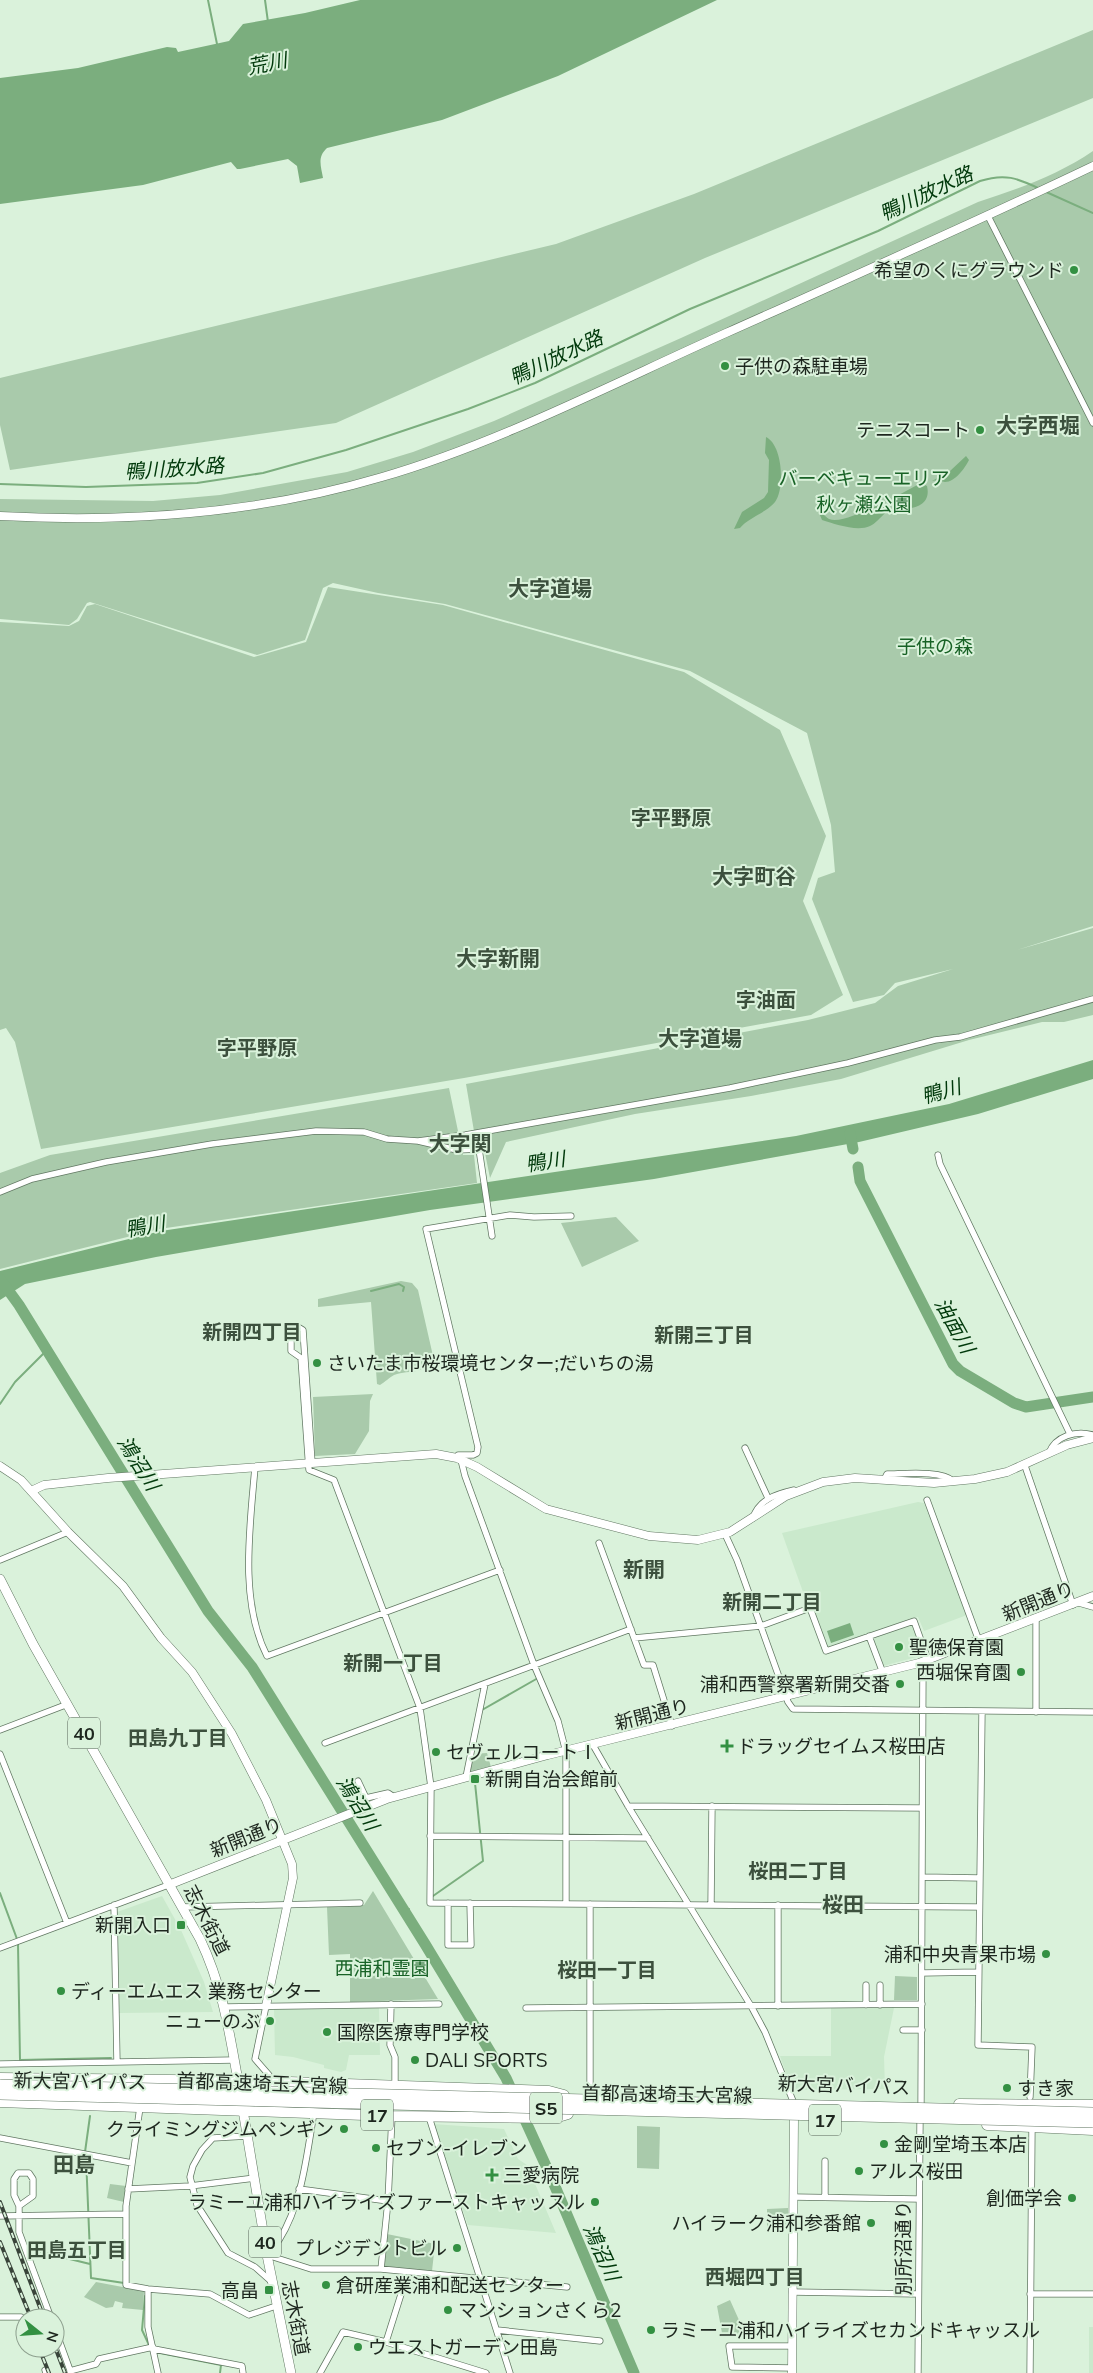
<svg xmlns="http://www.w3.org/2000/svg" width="1093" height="2373" font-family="Mulish,'Noto Sans JP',sans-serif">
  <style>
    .built { fill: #cae9cc }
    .green { fill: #a9caab }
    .water { fill: #7bae7e }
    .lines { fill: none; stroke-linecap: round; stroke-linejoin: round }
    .stream { stroke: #7bae7e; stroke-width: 2 }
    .river { stroke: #7bae7e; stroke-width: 11 }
    .minor-casing { stroke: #627863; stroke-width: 7 }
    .tertiary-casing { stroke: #627863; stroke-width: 9 }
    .primary-casing { stroke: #627863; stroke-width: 10 }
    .trunk-casing { stroke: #627863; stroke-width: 11 }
    .minor { stroke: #fff; stroke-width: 5.5 }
    .tertiary { stroke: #fff; stroke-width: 8 }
    .primary { stroke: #fff; stroke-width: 9 }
    .trunk { stroke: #fff; stroke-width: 10 }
    .rail-casing { stroke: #39443a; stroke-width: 4 }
    .rail { stroke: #daf2db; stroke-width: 2; stroke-dasharray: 5.5; stroke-linecap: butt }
    .motorway-bridge-casing { stroke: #627863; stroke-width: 12; stroke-linecap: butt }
    .motorway-bridge { stroke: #fff; stroke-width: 11 }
    .poi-dot { fill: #339042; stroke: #daf2db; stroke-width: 2 }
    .labels { text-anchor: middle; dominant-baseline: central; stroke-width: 4; stroke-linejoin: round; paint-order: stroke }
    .shield { fill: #daf2db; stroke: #566357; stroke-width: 1 }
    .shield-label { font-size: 18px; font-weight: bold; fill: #1d261e }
    .poi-label { font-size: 19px; fill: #1d261e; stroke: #daf2db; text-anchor: start }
    .park-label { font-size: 19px; fill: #186226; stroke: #daf2db }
    .street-label { font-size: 19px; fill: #1d261e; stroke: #daf2db }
    .water-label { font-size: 20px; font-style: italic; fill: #00390b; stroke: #daf2db }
    .neighbourhood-label { font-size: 20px; font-weight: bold; fill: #3c503d; stroke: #daf2db }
    .quarter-label { font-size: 21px; font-weight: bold; fill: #3c503d; stroke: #daf2db }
  </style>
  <rect width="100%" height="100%" fill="#daf2db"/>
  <path class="built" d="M918,1502l6,1 43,112 -43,16 -6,-14 -91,30 -15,-42 -4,1 -26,-73z
    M910,1624l3,1 11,30 -41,11 -9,-26 1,-3z
    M162,1896l19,34 23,52 9,30 -94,1 -2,-101z
    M379,2007l1,48h-31l-3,15 -5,2 -17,-4v-3l-31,-8 -18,-2 -1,-46z
    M831,2008h63l-10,49 1,32 -93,1 -12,-34h51z
    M433,2124l71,5 14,30 9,6 29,68 -88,-8z
    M1089,2327h4v46h-4z"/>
  <path class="green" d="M1093,30v68l-388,160 -369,165 -326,47 -10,-45v-47l556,-134 138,-50z
    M1093,151v775l-76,24 76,-22v87l-29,7h-22l-73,18 -128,39 -90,17 -116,18 -129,28 -16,36 -7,-35h-7l-10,-59 342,-64 67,-17 23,-17 55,-17 -58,14 -11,12 -31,7 -41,-103 6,-21 17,-6 -4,-47 -24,-92 -117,-62 -245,-67 -67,-11 -45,-10 -10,5 -18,52 -48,15 -167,-53 -3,1 -10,16 -8,6 -69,-6v-120l153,2 67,-6 127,-23 66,-20 81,-31 187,-83 297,-136c40,-13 80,-27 115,-51z
    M328,587l115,18 241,67 96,58 46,106 -23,65 40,94 -32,20 -347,63 -423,71 -26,-107 -9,-14 -6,2v-408l69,4 10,-5 8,-15 8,-2 159,53 52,-15z
    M449,1088l14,67h11l3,28 -318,46 -159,40v-96l50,-18z
    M616,1217l23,24 -57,26 -21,-44z
    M401,1281l11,2 6,7 15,66c-7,20 -22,13 -39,19 -4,2 -9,7 -14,10l-3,-1 -6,-82 -53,5v-8z
    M373,1394l-3,7 -1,30 -14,23 -40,2 -2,-59z
    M487,1753l4,14 -21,6 3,-19z
    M373,1891l65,108 -88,3v-48l-21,1 -2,-48 37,-2z
    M895,1976l22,1v23h-23z
    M637,2126l23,1 -1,42 -22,-1z
    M110,2184l16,2 -2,16 -17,-4z
    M788,2208v19h-21v-18z
    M387,2234l48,10 -3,27 -46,-3 -3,-3z
    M96,2282l48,9 -1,19 -21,-2 1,-5 -8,-2 -2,6 -7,1 -22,-11z
    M730,2300l13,29 -3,5 -18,-1 -5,-27z"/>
  <path class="water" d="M360,0h357l-159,76 -116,44 -115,28c-10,9 -6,18 -4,30l-23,5 -3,-17 -9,-7 -48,10h-3l-6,-7 -88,23 -143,19v-126l78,-10 89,-21 9,1 2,4 51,-11 14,-17 62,-11z
    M766,437c17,8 19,52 9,65 -9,11 -26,15 -35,26l-6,1 8,-17 22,-14 4,-6 1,-32 -4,-7z
    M966,456l3,4c-4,8 -14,22 -24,22 -5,-1 -7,-2 -13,-1l18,-10z
    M921,483l6,3c5,21 -17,25 -33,21l-1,-9z
    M879,505h7l-1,8c-4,4 -10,11 -15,13 -13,6 -35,-2 -48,-6l-5,-12c4,3 8,9 12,11 12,5 38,-10 50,-14z
    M1093,1060v19l-115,35 -119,28 -205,37 -224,31 -274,47 -131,27 -25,16v-29l161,-40 635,-95 153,-32z
    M850,1623l4,12 -23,8 -4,-12z"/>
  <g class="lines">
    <path class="stream" d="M208,0l9,44
      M265,0l3,22
      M1044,191l49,22
      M0,484l86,3 111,-4 66,-10 83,-23 122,-41 67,-26 155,-74 188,-78 102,-50c25,-8 37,-3 60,8
      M371,1291l28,-7 5,3 -1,4
      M0,1404l15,-22 31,-31
      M482,1710l56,-32
      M0,1893l17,46
      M433,1896l50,-35 -8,-78
      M405,1911l4,-2
      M18,1944l2,116 91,-2
      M85,2152l5,-36
      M86,2157l5,121 33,5
      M33,2250l57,14
      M145,2296l-3,34 7,15
      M155,2352l66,13 -1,8"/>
    <path class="river" d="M850,1133l3,16
      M858,1167l2,14 93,183 7,7 54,32 12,4 67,-10
      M0,1279l19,26 189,306 44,56 173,277 81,134 45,99 83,196"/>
    <g class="minor-casing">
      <path id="minor" d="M988,216l105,207
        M418,1141l47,-6 265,-47 118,-25 87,-23 25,-3 133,-38
        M938,1155l2,9 130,270
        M0,1192l32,-13 74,-17 106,-18 104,-13 48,1 23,7 31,2 39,9 22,-1 13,87
        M745,1448l23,50
        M1049,1453c6,-17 27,-23 44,-18
        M457,1458l1,-3h15l4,-2 1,-6 -52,-218 84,-14 24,2 37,-1
        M461,1460l4,16 69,189 24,56 8,31v152
        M312,1463l-9,-133 -5,-3h-5l-2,4v20l10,7 8,112 25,10 86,228 11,79 -1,116 549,4
        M1025,1466l48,139
        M255,1467c-5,60 -16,134 12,189l233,-86
        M884,1480l3,-6c16,0 55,-4 66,7
        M927,1500l52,141
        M753,1518c6,-19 24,-24 41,-28
        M725,1534l12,26 51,142 5,7 300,3
        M599,1543l45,122h9l19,61
        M0,1560l68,-28
        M1079,1603l14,4
        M869,1636l14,37
        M634,1638l127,-12 49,-18 16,43 88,-30 14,39
        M982,1712l-4,333 54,2 -2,50
        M1036,1712v-93
        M0,1730l68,-26
        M325,1743l306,-114
        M593,1745l35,61 123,200 14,26 28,69
        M0,1754l67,169
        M466,1777l19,-93
        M358,1781l8,17 22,-5 6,4
        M628,1806l294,2
        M430,1836l218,2
        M922,1877l58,1
        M448,1903v42h23l-1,-42
        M711,1904l1,-98
        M114,1905l3,157
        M183,1907l177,-4
        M0,1948l171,-64
        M922,1973l56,-1
        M880,1985v20
        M391,2004l-1,41 5,12v28
        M866,2005v-20
        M266,2006l-11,53 14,16 1,7
        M778,2006v-101
        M225,2007l214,-3
        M526,2008l396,-4
        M903,2030h19
        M0,2064l234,-4
        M590,2089v-185
        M921,2105l2,-443
        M140,2107l-14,99v79l22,4 62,5 39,21 27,-9
        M429,2117l81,256
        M247,2136l-34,2 -11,12 -9,16 -3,11 7,28 31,48 27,14 18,16
        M0,2138l132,25
        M128,2189l62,-3 65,-8
        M299,2189l89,12 -7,68
        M793,2197l125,2
        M825,2197v-36
        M388,2201l4,-85
        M19,2206l14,-10v-17l-4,-6h-11l-4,6v16l5,11v26l32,86
        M0,2216l126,-2
        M265,2241l14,-1c23,-36 28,-86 35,-128
        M267,2255l44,14h70l186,18
        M148,2289v38l10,46
        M792,2292l126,2
        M1030,2294h63
        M0,2317h21
        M55,2329l16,44
        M497,2330l103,11
        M386,2342l22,-70
        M154,2349l88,17 1,7
        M792,2368l-60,-1 -3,-21h63
        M45,2370l1,3
        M70,2371l26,-7 3,-5 54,-12
        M320,2373l23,-41 43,10 100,31
        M918,2373l2,-251
        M1030,2373l2,-247"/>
    </g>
    <g class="tertiary-casing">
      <path id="tertiary" d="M0,516c129,7 257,-2 382,-39 117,-34 232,-94 344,-144 123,-55 246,-109 367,-167
        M0,1466l21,14 47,52 55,54 38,52 31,34 40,62 34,66 26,64 1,14 -27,128
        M31,1491l13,-6 64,-7 328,-24 21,4 20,9 69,42 103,27 49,4 32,-8 56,-36 37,-14 32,-4 79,5 41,-4 32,-7 60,-27 26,-7
        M171,1884l216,-85 161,-44 371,-92 174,-67
        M792,2373l2,-254"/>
    </g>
    <g class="primary-casing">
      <path id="primary" d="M0,1579l33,65 167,295c24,51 29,93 39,147
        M242,2104l25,151 24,118"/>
    </g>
    <g class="trunk-casing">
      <path id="trunk" d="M0,2078l260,3 289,10 15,4
        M0,2102l392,14 163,2 13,-4
        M959,2104l134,1
        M987,2125l106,5"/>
    </g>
    <use href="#minor" class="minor"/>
    <use href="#tertiary" class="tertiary"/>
    <use href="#primary" class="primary"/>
    <use href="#trunk" class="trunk"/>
    <g class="rail-casing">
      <path id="rail" d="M0,2202l44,116
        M0,2242l31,76
        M55,2347l10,26
        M39,2348l10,25"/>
    </g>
    <use href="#rail" class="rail"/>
    <g class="motorway-bridge-casing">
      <path id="motorway-bridge" d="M0,2085l1093,28
        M0,2094l1093,28"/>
    </g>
    <use href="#motorway-bridge" class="motorway-bridge"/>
  </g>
  <g class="poi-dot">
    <circle cx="1074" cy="270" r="5"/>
    <circle cx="725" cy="366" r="5"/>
    <circle cx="980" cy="430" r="5"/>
    <circle cx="317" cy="1363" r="5"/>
    <circle cx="899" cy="1647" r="5"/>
    <circle cx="1021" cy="1672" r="5"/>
    <circle cx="900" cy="1684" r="5"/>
    <path d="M724.5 1738.5h5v5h5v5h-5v5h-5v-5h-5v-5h5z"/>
    <circle cx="436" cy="1752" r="5"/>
    <rect x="470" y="1774" width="10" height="10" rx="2.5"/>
    <rect x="176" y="1920" width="10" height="10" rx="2.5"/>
    <circle cx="1046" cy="1954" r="5"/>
    <circle cx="61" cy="1991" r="5"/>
    <circle cx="270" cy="2021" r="5"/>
    <circle cx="327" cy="2032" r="5"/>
    <circle cx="415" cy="2060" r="5"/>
    <circle cx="1007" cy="2088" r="5"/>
    <circle cx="344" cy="2129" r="5"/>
    <circle cx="884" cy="2144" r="5"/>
    <circle cx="376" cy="2148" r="5"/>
    <circle cx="859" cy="2171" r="5"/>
    <path d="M489.5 2167.5h5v5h5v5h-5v5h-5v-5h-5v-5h5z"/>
    <circle cx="1072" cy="2198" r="5"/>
    <circle cx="595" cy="2202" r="5"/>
    <circle cx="871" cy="2223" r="5"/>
    <circle cx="457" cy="2248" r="5"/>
    <circle cx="326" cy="2285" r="5"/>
    <rect x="264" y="2285" width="10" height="10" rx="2.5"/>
    <circle cx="448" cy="2310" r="5"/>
    <circle cx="651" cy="2330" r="5"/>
    <circle cx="358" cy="2347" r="5"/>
  </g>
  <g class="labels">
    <g class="shield">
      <rect x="68" y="1717.5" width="32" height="31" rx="4"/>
      <rect x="530" y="2092.5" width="32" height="31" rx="4"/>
      <rect x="361" y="2099.5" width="32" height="31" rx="4"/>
      <rect x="809" y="2104.5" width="32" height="31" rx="4"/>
      <rect x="249" y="2226.5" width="32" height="31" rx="4"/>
    </g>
    <g class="shield-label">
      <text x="84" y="1733">40</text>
      <text x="546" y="2108">S5</text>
      <text x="377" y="2115">17</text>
      <text x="825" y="2120">17</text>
      <text x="265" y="2242">40</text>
    </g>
    <g class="poi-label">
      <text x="1064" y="270" text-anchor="end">希望のくにグラウンド</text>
      <text x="735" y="366">子供の森駐車場</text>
      <text x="970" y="430" text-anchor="end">テニスコート</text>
      <text x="327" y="1363">さいたま市桜環境センター;だいちの湯</text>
      <text x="909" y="1647">聖徳保育園</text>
      <text x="1011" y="1672" text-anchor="end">西堀保育園</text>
      <text x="890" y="1684" text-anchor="end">浦和西警察署新開交番</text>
      <text x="737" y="1746">ドラッグセイムス桜田店</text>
      <text x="446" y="1752">セヴェルコートⅠ</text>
      <text x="485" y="1779">新開自治会館前</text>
      <text x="171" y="1925" text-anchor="end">新開入口</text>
      <text x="1036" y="1954" text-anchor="end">浦和中央青果市場</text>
      <text x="71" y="1991">ディーエムエス 業務センター</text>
      <text x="260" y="2021" text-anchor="end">ニューのぶ</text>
      <text x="337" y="2032">国際医療専門学校</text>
      <text x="425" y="2060">DALI SPORTS</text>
      <text x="1017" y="2088">すき家</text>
      <text x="334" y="2129" text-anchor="end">クライミングジムペンギン</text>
      <text x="894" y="2144">金剛堂埼玉本店</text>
      <text x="386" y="2148">セブン-イレブン</text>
      <text x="869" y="2171">アルス桜田</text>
      <text x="503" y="2175">三愛病院</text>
      <text x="1062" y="2198" text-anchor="end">創価学会</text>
      <text x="585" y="2202" text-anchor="end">ラミーユ浦和ハイライズファーストキャッスル</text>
      <text x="861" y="2223" text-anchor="end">ハイラーク浦和参番館</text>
      <text x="447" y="2248" text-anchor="end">プレジデントビル</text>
      <text x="336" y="2285">倉研産業浦和配送センター</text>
      <text x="259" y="2290" text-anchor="end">高畠</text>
      <text x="458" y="2310">マンションさくら2</text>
      <text x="661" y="2330">ラミーユ浦和ハイライズセカンドキャッスル</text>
      <text x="368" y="2347">ウエストガーデン田島</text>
    </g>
    <g class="park-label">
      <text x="864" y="478">バーベキューエリア</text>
      <text x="864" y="504">秋ヶ瀬公園</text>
      <text x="935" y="646">子供の森</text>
      <text x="382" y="1968">西浦和霊園</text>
    </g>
    <g class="street-label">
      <text transform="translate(1038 1601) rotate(-22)">新開通り</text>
      <text transform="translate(652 1714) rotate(-14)">新開通り</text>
      <text transform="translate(246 1837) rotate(-22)">新開通り</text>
      <text transform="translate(207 1920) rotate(63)">志木街道</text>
      <text transform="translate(80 2081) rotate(1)">新大宮バイパス</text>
      <text transform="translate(262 2083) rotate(2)">首都高速埼玉大宮線</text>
      <text transform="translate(844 2085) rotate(2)">新大宮バイパス</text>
      <text transform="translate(667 2094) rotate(1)">首都高速埼玉大宮線</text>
      <text transform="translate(903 2248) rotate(-90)">別所沼通り</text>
      <text transform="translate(296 2318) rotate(79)">志木街道</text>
    </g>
    <g class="water-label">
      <text transform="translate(267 63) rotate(-11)">荒川</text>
      <text transform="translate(926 193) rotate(-25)">鴨川放水路</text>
      <text transform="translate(556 357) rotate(-25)">鴨川放水路</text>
      <text transform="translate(174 468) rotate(-4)">鴨川放水路</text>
      <text transform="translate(941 1091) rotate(-16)">鴨川</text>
      <text transform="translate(545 1161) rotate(-9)">鴨川</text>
      <text transform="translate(145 1226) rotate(-10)">鴨川</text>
      <text transform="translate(955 1325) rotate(61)">油面川</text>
      <text transform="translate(139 1463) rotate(58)">鴻沼川</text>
      <text transform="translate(358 1803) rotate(58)">鴻沼川</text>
      <text transform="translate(602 2252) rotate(66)">鴻沼川</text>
    </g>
    <g class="neighbourhood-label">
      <text x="671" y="817">字平野原</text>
      <text x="766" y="999">字油面</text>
      <text x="257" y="1047">字平野原</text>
      <text x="252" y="1331">新開四丁目</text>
      <text x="704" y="1334">新開三丁目</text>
      <text x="772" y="1601">新開二丁目</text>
      <text x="393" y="1662">新開一丁目</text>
      <text x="178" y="1737">田島九丁目</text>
      <text x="798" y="1870">桜田二丁目</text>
      <text x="607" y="1969">桜田一丁目</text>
      <text x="77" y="2249">田島五丁目</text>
      <text x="755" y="2276">西堀四丁目</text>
    </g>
    <g class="quarter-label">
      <text x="1038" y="425">大字西堀</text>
      <text x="550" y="588">大字道場</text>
      <text x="754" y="876">大字町谷</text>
      <text x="498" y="958">大字新開</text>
      <text x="700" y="1038">大字道場</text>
      <text x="460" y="1143">大字関</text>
      <text x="644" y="1569">新開</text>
      <text x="843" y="1904">桜田</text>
      <text x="74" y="2164">田島</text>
    </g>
  </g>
  <g transform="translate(40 2333) rotate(107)"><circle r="24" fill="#daf2db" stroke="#8ea08f"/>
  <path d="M0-4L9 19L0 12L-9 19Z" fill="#339042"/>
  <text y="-8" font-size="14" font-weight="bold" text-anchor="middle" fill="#1d261e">N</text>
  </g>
</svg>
